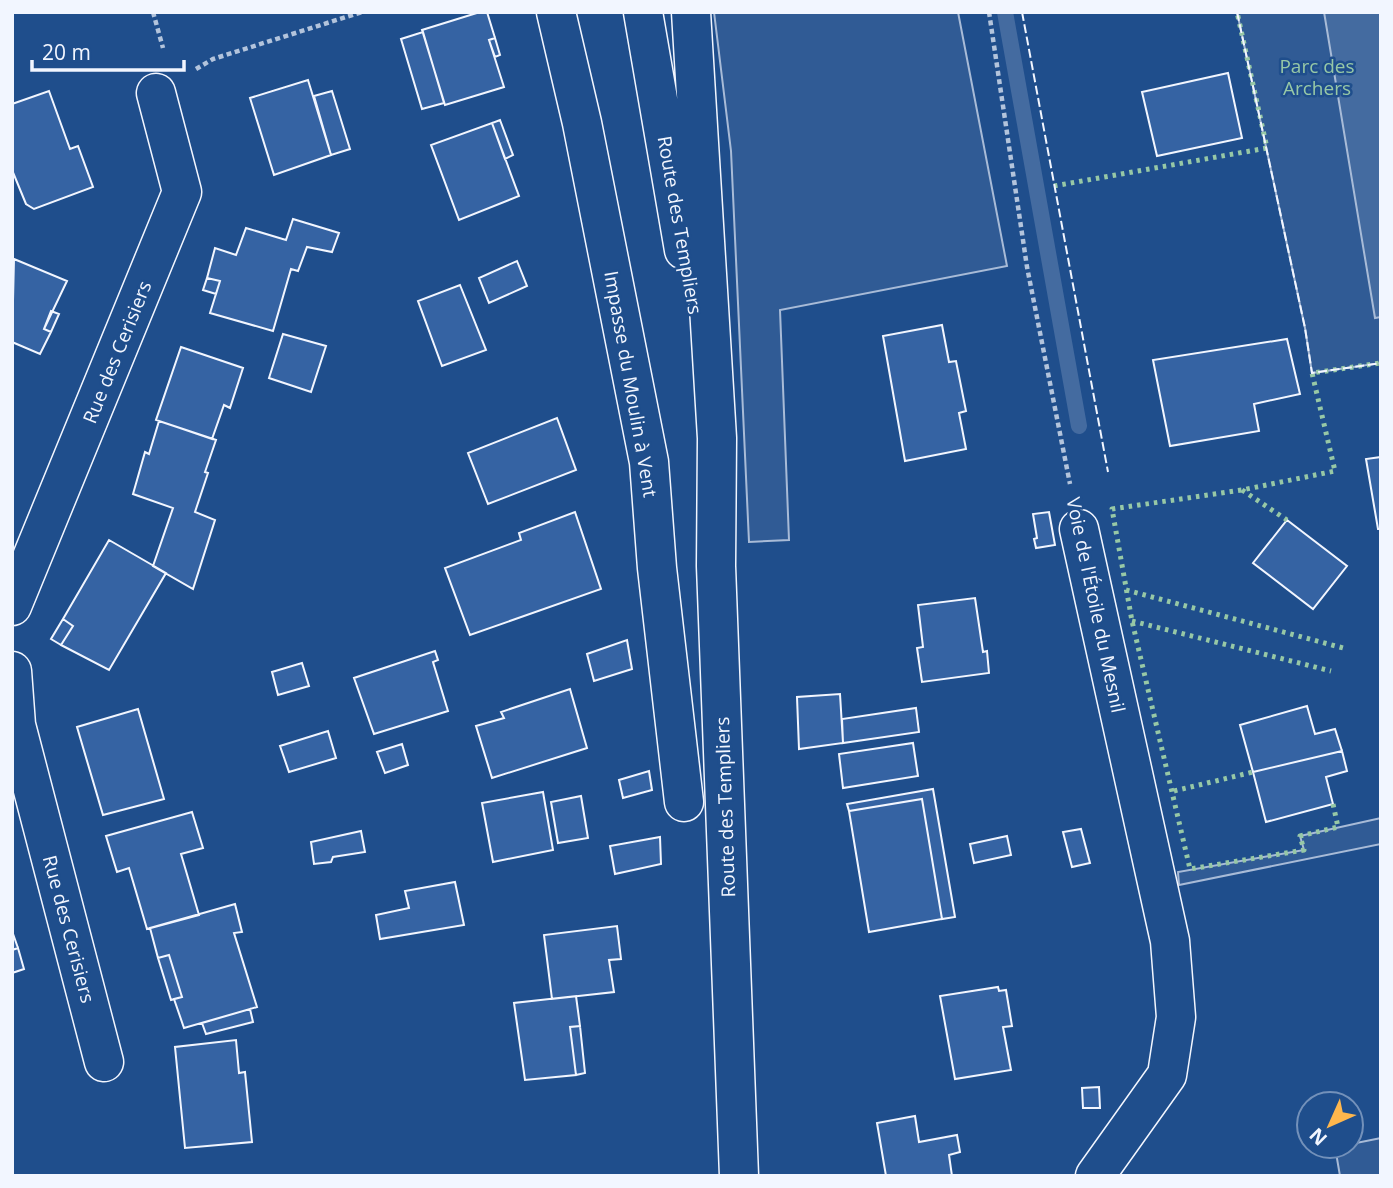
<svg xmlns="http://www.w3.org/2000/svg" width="1393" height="1188" font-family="'Open Sans',sans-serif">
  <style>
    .built { fill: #305b95; stroke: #a8bbd7; stroke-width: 2 }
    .water { fill: #446ba0; stroke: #a8bbd7; stroke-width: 2 }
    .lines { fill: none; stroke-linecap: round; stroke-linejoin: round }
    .stream { stroke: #446ba0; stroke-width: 16 }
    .building { fill: #3563a3; stroke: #f2f6ff; stroke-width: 2 }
    .minor-casing { stroke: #f2f6ff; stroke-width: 41 }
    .major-casing { stroke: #f2f6ff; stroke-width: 41 }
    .path { stroke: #b3c4dc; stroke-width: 4.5; stroke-dasharray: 5 3.5; stroke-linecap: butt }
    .minor { stroke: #1f4e8c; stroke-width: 38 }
    .major { stroke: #1f4e8c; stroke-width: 38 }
    .hedge { stroke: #97c8a6; stroke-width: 5; stroke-dasharray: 3.5 5; stroke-linecap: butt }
    .fence { stroke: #f2f6ff; stroke-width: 2; stroke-dasharray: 9 3.5; stroke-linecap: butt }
    .labels { text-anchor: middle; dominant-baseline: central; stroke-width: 5; stroke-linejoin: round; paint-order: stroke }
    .park-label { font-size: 19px; fill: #97c8a6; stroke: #1f4e8c }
    .street-label { font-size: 19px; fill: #f2f6ff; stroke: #1f4e8c }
  </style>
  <rect width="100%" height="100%" fill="#1f4e8c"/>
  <path class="built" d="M714,12h244l49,254 -227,44 9,230 -40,2 -18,-391z
    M1237,12h144v351l-69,10 -7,-45z
    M1381,818v26l-202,41 -1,-13 126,-22 -4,-14z
    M1381,1138v38h-41l-5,-29 16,-1v-2z"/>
  <path class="water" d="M1324,12h57v305l-6,1z"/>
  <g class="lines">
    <path class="stream" d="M1005,12l74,414"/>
  </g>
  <path class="building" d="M480,12h7l8,26 -6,2 15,47 -59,18 -23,-75z
    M423,32l21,71 -22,6 -21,-70z
    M495,38l5,17 -5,2 -6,-17z
    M1228,73l14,65 -85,18 -15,-64z
    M308,80l23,75 -57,20 -24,-77z
    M49,91l21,58 8,-3 15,41 -59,22 -8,-5 -14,-34v-66z
    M332,91l18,58 -19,6 -17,-59z
    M500,120l13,35 -8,4 -13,-36z
    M492,123l27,73 -60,24 -28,-75z
    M293,219l46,14 -7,19 -25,-5 -9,24 -7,-2 -18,62 -63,-18 10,-32 -13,-3 8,-30 21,7 10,-27 40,12z
    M14,259l53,22 -23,48 7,3 -11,22 -28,-12z
    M517,261l10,25 -38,17 -10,-25z
    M207,278l13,3 -4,13 -13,-4z
    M460,285l26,65 -44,16 -24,-65z
    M51,311l8,3 -8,18 -7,-3z
    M942,325l7,37 7,-1 10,50 -7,2 7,36 -61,12 -22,-125z
    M283,334l43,12 -15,46 -42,-14z
    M1287,339l13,55 -46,10 5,27 -89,15 -17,-86z
    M181,347l62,21 -13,40 -6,-3 -12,34 -56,-19z
    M557,418l19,52 -88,34 -20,-51z
    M159,421l57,19 -11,32 3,1 -13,39 20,8 -22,69 -40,-23 20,-58 -40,-14 12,-42 4,2z
    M1381,457v72h-3l-12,-70z
    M575,512l26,77 -131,46 -25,-67 76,-28 -2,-7z
    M1049,512l6,33 -19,3 -2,-9 3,-1 -4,-24z
    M1287,520l60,46 -34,43 -60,-46z
    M109,540l57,33 -57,97 -48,-25 12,-19 -10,-7z
    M975,598l8,54 4,-1 2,22 -67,9 -5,-34 6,-1 -5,-42z
    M63,619l10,7 -12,19 -10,-6z
    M627,640l5,29 -38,12 -7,-27z
    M435,651l3,9 -5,2 15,49 -74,23 -20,-56z
    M302,663l7,23 -31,9 -6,-23z
    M570,689l17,59 -95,30 -16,-52 28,-8 -3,-6z
    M840,694l3,49 -44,6 -2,-52z
    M1307,706l8,28 20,-5 7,22 -89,21 -13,-47z
    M916,708l3,24 -76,11 -1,-24z
    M138,709l26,90 -61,16 -26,-88z
    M328,731l8,27 -47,14 -9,-26z
    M913,743l5,33 -75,12 -4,-34z
    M402,744l6,21 -23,8 -8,-21z
    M1342,751l5,20 -21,6 7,27 -67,18 -13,-50z
    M649,771l3,19 -29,8 -4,-18z
    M933,789l22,128 -13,2 -20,-120 -73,12 -2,-7z
    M543,792l10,58 -60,12 -11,-59z
    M581,796l7,42 -30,5 -7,-41z
    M922,799l20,120 -73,13 -20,-121z
    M192,812l11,36 -22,6 18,61 -52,14 -18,-61 -12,4 -11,-36z
    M1081,829l9,34 -18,4 -9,-35z
    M361,831l4,21 -32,5 -2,5 -17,2 -3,-22z
    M1007,836l4,19 -37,8 -4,-19z
    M660,837l1,27 -46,10 -5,-28z
    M455,882l9,43 -84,14 -4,-24 33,-7 -4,-17z
    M235,904l7,28 -8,1 23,74 -73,21 -10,-29 8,-2 -13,-42 -11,3 -8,-30z
    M617,926l4,33 -12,1 5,32 -62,7 -8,-64z
    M12,931l6,17 -6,2z
    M18,948l6,21 -12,4v-23z
    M169,955l13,42 -11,3 -13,-42z
    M998,987l1,4 7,-1 6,36 -9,1 8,43 -56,9 -15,-83z
    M576,996l4,30 -10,1 6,48 -51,5 -11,-77z
    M250,1009l3,13 -47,12 -4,-11z
    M580,1026l5,47 -9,2 -6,-48z
    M236,1040l3,33 6,-1 7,70 -67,6 -10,-101z
    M1099,1087l1,21h-17l-1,-20z
    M915,1116l4,26 38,-7 3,17 -11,3 3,21h-66l-9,-53z"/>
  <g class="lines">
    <g class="minor-casing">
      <path id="minor" d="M556,12l26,111 67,339 8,106 27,234
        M1079,529l91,412 6,76 -9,58 -72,101
        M12,606l170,-414 -26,-99
        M12,671l4,54 88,337"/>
    </g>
    <g class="major-casing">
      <path id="major" d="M643,12l41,238
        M691,12l26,426 -1,128 23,610"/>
    </g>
    <path class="path" d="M153,12l10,36
      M989,12l38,255 43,217
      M196,69l17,-10 149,-47"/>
    <use href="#minor" class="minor"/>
    <use href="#major" class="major"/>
    <path class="hedge" d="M1054,186l213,-38 -30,-136
      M1242,490l45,30
      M1126,590l221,59
      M1132,621l199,50
      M1174,791l79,-19
      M1333,804l5,23 -38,9 4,14 -114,19 -58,-248 -20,-112 130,-19 93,-19 -23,-98 69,-10"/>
    <path class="fence" d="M1022,12l86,460
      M1237,12l68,316 7,45 69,-10"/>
  </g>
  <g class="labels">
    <g class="park-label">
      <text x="1317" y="66">Parc des<tspan x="1317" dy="22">Archers</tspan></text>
    </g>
    <g class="street-label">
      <text transform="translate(680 225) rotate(80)">Route des Templiers</text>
      <text transform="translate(117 352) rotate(-68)">Rue des Cerisiers</text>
      <text transform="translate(631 384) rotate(80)">Impasse du Moulin à Vent</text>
      <text transform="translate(1096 605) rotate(78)">Voie de l'Étoile du Mesnil</text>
      <text transform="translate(725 807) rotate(-92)">Route des Templiers</text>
      <text transform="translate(69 929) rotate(75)">Rue des Cerisiers</text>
    </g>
  </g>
  <rect width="1393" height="1188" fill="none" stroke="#f2f6ff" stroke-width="28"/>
  <g transform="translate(1330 1125) rotate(225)"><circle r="33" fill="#1f4e8c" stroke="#7391ba" stroke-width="2"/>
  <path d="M0-5L12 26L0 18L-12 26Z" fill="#ffb74d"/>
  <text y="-10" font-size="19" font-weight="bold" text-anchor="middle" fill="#f2f6ff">N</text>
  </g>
  <path d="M32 60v10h152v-10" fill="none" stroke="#f2f6ff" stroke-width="3.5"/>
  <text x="42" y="60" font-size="21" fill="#f2f6ff" stroke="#1f4e8c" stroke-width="5" paint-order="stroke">20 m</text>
</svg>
